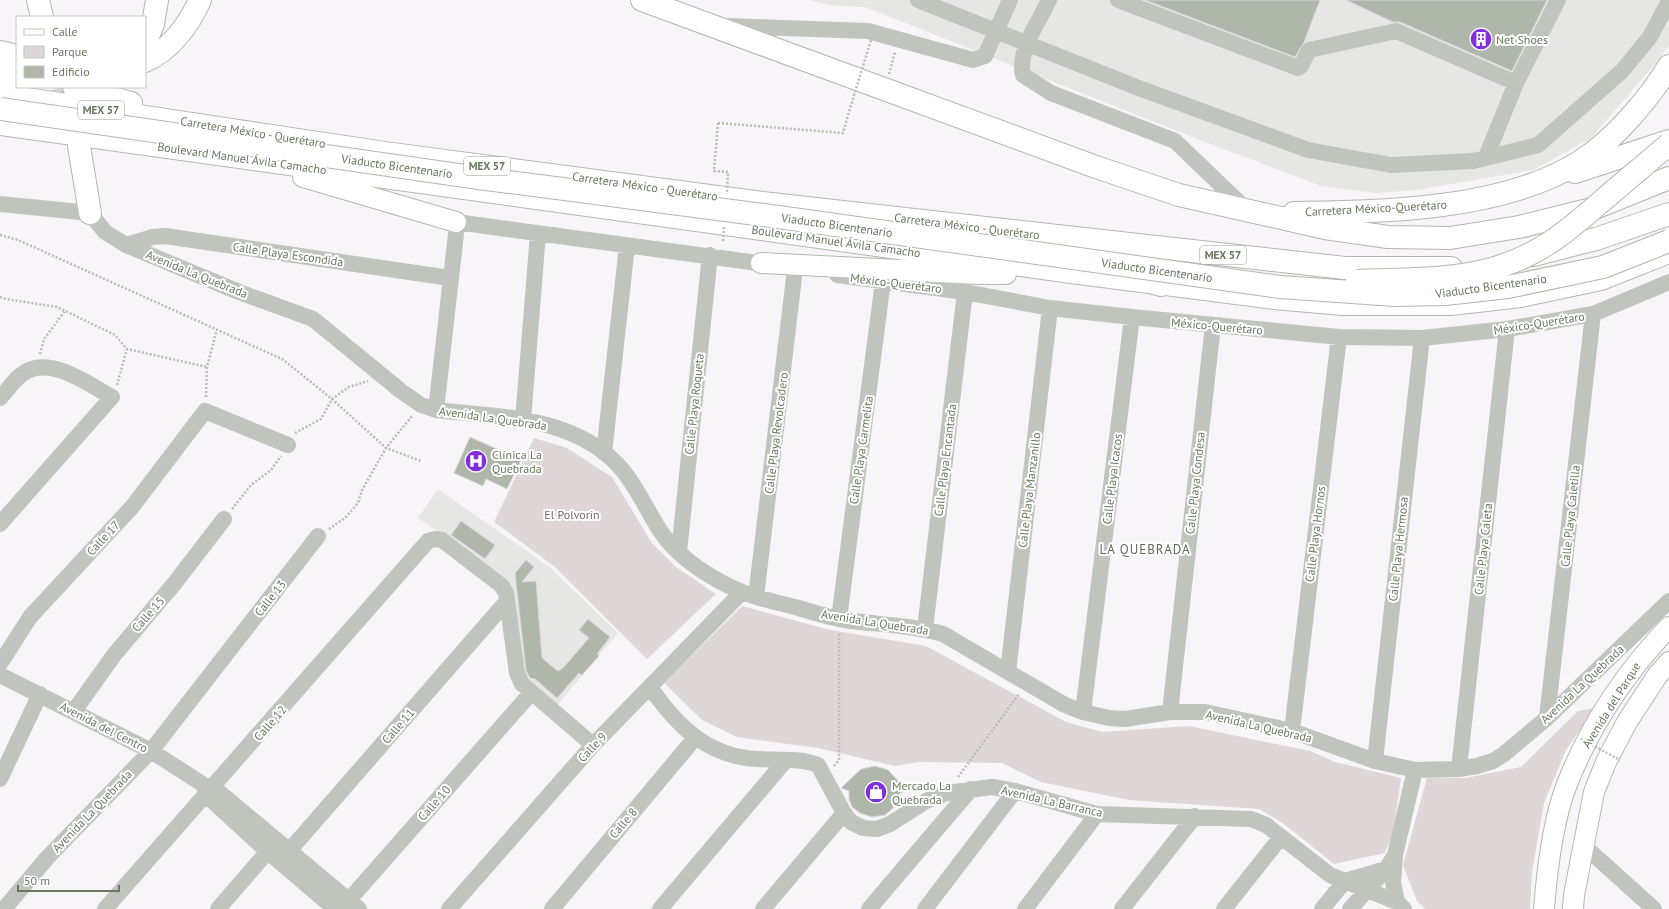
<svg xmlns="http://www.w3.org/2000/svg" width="1669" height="909" font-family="'PT Sans',sans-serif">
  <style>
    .built { fill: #e6e6e5 }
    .green { fill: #ded6d7 }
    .building { fill: #aeb7aa; stroke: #d9d7d8 }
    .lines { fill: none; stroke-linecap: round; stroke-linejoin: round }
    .highway-tunnel { stroke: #d3d6d1; stroke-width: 22; stroke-dasharray: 22 11; stroke-linecap: butt }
    .major-casing { stroke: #b1b8ae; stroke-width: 22 }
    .highway-casing { stroke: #b1b7ae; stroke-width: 24 }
    .path { stroke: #b7bcb5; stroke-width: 2.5; stroke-dasharray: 2 2; stroke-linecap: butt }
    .minor { stroke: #bfc5bc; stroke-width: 16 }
    .major { stroke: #fff; stroke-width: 20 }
    .highway { stroke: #fff; stroke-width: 22 }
    .highway-bridge-casing { stroke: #b1b7ae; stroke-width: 24; stroke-linecap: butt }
    .path-bridge { stroke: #b7bcb5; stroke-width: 2.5; stroke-dasharray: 2 2; stroke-linecap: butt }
    .highway-bridge { stroke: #fff; stroke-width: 22 }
    .labels { text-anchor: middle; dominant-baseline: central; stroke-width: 4; stroke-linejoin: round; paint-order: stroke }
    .shield { fill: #fff; stroke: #95a18e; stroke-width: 1 }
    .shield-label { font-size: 11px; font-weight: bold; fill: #67795e }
    .poi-label { font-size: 12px; fill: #67795e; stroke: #fff; text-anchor: start }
    .street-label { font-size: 12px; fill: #67795e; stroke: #fff }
    .park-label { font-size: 12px; fill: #7c6766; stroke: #fff }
    .neighbourhood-label { font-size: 13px; letter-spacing: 1px; fill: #5c6a55; stroke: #fff }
  </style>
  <rect width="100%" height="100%" fill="#f7f5f7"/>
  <path class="built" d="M809,0h860v45l-14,19 -64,74 -58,32 -117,20 -40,3 -55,-7 -121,-46 -335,-133 -36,-2z
    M438,489l110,77 70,67 -65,77 -30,-32 -11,-87 -14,-18 -80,-55z"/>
  <path class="green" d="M534,438l33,10 45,29 40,66 24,24 40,27 -69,65 -92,-92 -61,-45z
    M742,606l88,24 96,16 140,76 36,10 87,-6 121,25 25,11 66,16 -8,55 -8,20 -51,11 -50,-40 -25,-15 -130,-9 -88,-18 -39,-19 -84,-1 -23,4 -77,-18 -81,-11 -35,-17 -38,-37z
    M1595,708l-29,42 -22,53 -12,69 -2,37h-105l-8,-8 -14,-36 24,-87h39l55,-11 57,-56z"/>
  <path class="building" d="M1145,0h175l-16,42 -9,15z
    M1346,0h201l-35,71 -112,-49h-7z
    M470,437l51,23 -14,29 -21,-10 -3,7 -29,-13z
    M461,521l34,24 -10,14 -34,-24z
    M526,560l8,7 -12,15 14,-1 6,77 16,13 5,-3 26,-30 -10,-8 9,-11 22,18 -13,17 2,2 -17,19 -3,-2 -22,25 -22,-19 -5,-1 -4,-8 -11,-97z
    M875,766l13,4 13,14 2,8 -3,1 -2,7 -5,8 -8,7 -13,2 -12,-4 -8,-6 -3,-8v-8l-8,-3 20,-19z"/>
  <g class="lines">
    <path class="highway-tunnel" d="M61,87l11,35"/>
    <g class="major-casing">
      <path id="major" d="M0,125l1079,149 195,25 69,6h108l70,-8 80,-17 68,-27
        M303,177l153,45
        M761,263l217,11h28
        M1544,909c3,-39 9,-89 23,-125 23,-58 59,-112 102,-157
        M1573,909l1,-14 20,-103 12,-30 21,-40 30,-46 12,-14"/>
    </g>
    <g class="highway-casing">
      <path id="highway" d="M38,0l4,17
        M642,0l454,167 83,28 146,33 63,9 62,1 69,-11 73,-18 77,-31
        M145,43l8,-19 4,-24
        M0,52l17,4
        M145,61c25,-11 44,-36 55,-61
        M0,73l17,3
        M74,87l57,16
        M0,95l385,58 386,51 574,64h106
        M79,146l11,67
        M1575,172l94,-31
        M1294,213c88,-1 211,-3 287,-52 33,-21 67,-61 88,-95
        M1533,255l63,-16 73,-25
        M1113,271l48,14"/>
    </g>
    <path class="path" d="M889,74l6,-22
      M718,123l125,10 5,-18
      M0,235l18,5 264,119 50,40 54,49 35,13
      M0,297l6,2 51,8 58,28 12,14 80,18
      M40,354l4,-15 21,-28
      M117,385l10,-36
      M206,397l1,-30 10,-38
      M295,433l26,-14 11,-20 17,-12 19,-6
      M232,509l19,-24 20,-15 10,-14
      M329,529l16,-11 13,-15 4,-13 24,-42 26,-32
      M834,766l5,-6v-127
      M958,777l61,-83"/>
    <path class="minor" d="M918,0l218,87 172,63 83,15 82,-4 65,-16 84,-74 28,-34 19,-36
      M1049,0c-10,22 -32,51 -26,75l28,18 124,48 73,70
      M1118,0l180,68 3,-2 8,-16 87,-19 120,52 42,-83
      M726,26l142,5 105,29 12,-4 25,-56
      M1486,157l30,-74
      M0,204l90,9 15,19 21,13 113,47 74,27 88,72 20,14 15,5c63,7 137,6 183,56 18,20 28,45 42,66 14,21 38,38 60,50 23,13 49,19 74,25 14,4 29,9 44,12 35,6 70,5 104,15l122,71 18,7 26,6 16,1 45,-7h35l87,19 83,30 40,9 44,-1 18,-3 16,-5 11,-7 43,-36 122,-117
      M456,222l316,43
      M126,245l27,-8 12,-1 285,42
      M837,275l128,17 85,16 82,9 207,20 83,1 85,-9 86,-15 76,-32
      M0,398c7,-7 13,-17 21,-23 26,-22 67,9 91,22l-112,127
      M436,410l20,-176
      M523,420l15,-186
      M604,453l23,-207
      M679,552l31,-297
      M756,597l39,-328
      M839,619l44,-338
      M925,629l40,-337
      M0,664l30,-47 102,-110 73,-96 83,34
      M1008,672l42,-364
      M0,675l151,76 53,34 9,2 146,122
      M650,687c27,39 58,70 108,72 19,1 42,-1 60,6l26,48 7,9 12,6 14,1 13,-5 36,-23 20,-8 46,-6 23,4 82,23 154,5 15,6 64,50 67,27 7,7
      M74,711l40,-56 60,-71 50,-65
      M1083,712l49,-395
      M1170,712l43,-387
      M1547,718l46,-404
      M1292,731l47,-394
      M1375,761l47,-423
      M1459,769l48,-440
      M0,779l40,-85
      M204,785l2,10 62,57 67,57
      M1583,845l71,64
      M289,851l218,-250
      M1395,857l-2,25 4,20
      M4,909l43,-51 104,-107 167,-215
      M105,909l323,-368 7,-2 7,1 60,46 4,7 11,80 5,11 71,61
      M218,909l56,-65
      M335,909l14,-9 182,-207
      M449,909l144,-164 149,-153
      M552,909l143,-171
      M660,909l125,-148
      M763,909l81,-96
      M869,909l102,-120
      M925,909l90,-118
      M1025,909l72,-95
      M1122,909l73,-93
      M1224,909l57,-72
      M1322,909l23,-28 41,-12
      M1350,909l36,-40 9,-14 20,-85"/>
    <use href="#major" class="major"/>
    <use href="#highway" class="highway"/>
    <g class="highway-bridge-casing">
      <path id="highway-bridge" d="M0,109l479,69 292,38 509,71 115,8 50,-1 63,-7 95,-20 66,-26
        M1357,281c42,-2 85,0 127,-10 52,-13 79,-36 118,-70 22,-19 45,-38 67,-57"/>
    </g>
    <path class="path-bridge" d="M848,115l23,-75
      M718,123l-4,48 14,1 -1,21
      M723,241l1,-15
      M1581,739l39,21"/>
    <use href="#highway-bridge" class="highway-bridge"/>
  </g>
  <defs>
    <g id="building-disc" transform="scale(1.15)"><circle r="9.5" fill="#812fdd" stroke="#fff"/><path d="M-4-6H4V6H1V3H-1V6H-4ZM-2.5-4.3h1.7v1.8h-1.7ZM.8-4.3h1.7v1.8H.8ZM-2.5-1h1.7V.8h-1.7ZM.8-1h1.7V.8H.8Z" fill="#fff"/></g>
    <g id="hospital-disc" transform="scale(1.15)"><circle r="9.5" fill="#812fdd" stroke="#fff"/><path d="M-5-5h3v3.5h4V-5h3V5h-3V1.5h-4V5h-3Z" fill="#fff"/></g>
    <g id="shop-disc" transform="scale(1.15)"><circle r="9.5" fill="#812fdd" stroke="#fff"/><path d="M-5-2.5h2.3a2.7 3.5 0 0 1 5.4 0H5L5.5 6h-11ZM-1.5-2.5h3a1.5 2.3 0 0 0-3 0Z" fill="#fff"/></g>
  </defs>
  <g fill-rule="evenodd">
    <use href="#building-disc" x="1481" y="39"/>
    <use href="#hospital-disc" x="476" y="461"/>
    <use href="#shop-disc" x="876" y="792"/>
  </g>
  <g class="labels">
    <g class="shield">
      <rect x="78" y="101" width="46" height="18" rx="3"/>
      <rect x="464" y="157" width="46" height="18" rx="3"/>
      <rect x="1200" y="246" width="46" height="18" rx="3"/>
    </g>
    <g class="shield-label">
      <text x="101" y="110">MEX 57</text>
      <text x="487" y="166">MEX 57</text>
      <text x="1223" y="255">MEX 57</text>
    </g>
    <g class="poi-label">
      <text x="1496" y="39">Net Shoes</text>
      <text x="492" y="454">Clínica La<tspan x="492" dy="14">Quebrada</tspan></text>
      <text x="892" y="785">Mercado La<tspan x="892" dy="14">Quebrada</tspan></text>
    </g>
    <g class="street-label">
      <text transform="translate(253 132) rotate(9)">Carretera México - Querétaro</text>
      <text transform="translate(242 158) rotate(8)">Boulevard Manuel Ávila Camacho</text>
      <text transform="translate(397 166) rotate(8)">Viaducto Bicentenario</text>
      <text transform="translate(645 186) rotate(8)">Carretera México - Querétaro</text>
      <text transform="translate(1376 208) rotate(-3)">Carretera México-Querétaro</text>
      <text transform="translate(837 225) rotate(8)">Viaducto Bicentenario</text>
      <text transform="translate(967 226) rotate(7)">Carretera México - Querétaro</text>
      <text transform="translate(836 241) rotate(8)">Boulevard Manuel Ávila Camacho</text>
      <text transform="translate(288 254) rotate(8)">Calle Playa Escondida</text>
      <text transform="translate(1157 270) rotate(8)">Viaducto Bicentenario</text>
      <text transform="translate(197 274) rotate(22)">Avenida La Quebrada</text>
      <text transform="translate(896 283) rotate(7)">México-Querétaro</text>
      <text transform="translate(1491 286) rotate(-8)">Viaducto Bicentenario</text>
      <text transform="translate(1539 323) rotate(-9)">México-Querétaro</text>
      <text transform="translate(1217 326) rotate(5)">México-Querétaro</text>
      <text transform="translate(694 404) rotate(-84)">Calle Playa Roqueta</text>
      <text transform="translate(493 418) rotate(8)">Avenida La Quebrada</text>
      <text transform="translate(776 433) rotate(-83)">Calle Playa Revolcadero</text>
      <text transform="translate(861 450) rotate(-82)">Calle Playa Carmelita</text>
      <text transform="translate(945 460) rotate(-83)">Calle Playa Encantada</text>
      <text transform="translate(1112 479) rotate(-83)">Calle Playa Icacos</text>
      <text transform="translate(1195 483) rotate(-84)">Calle Playa Condesa</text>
      <text transform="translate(1029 490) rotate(-83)">Calle Playa Manzanillo</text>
      <text transform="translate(1570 516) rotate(-84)">Calle Playa Caletilla</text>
      <text transform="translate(1315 534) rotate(-83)">Calle Playa Hornos</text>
      <text transform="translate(103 538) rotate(-47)">Calle 17</text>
      <text transform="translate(1398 549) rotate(-84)">Calle Playa Hermosa</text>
      <text transform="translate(1483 549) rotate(-84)">Calle Playa Caleta</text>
      <text transform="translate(270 598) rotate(-52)">Calle 13</text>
      <text transform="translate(148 614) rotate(-49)">Calle 15</text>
      <text transform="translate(875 622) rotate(9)">Avenida La Quebrada</text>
      <text transform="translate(1582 684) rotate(-43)">Avenida La Quebrada</text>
      <text transform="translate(1611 705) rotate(-58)">Avenida del Parque</text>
      <text transform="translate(270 723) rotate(-49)">Calle 12</text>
      <text transform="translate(398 726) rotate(-49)">Calle 11</text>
      <text transform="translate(1259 726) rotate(13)">Avenida La Quebrada</text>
      <text transform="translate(104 727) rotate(27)">Avenida del Centro</text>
      <text transform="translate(592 747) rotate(-47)">Calle 9</text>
      <text transform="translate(1052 801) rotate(13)">Avenida La Barranca</text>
      <text transform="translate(434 803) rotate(-49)">Calle 10</text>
      <text transform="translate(92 811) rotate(-46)">Avenida La Quebrada</text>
      <text transform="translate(623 823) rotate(-50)">Calle 8</text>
    </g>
    <g class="park-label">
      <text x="572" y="514">El Polvorín</text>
    </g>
    <g class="neighbourhood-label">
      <text x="1145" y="549">LA QUEBRADA</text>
    </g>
  </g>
  <rect x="16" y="16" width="130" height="72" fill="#ffffff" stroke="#c2c9bf"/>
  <rect x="24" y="29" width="20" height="6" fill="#ffffff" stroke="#c2c9bf"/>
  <text x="52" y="36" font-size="12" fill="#67795e">Calle</text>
  <rect x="24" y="46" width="20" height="12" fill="#ded6d7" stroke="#c2c9bf"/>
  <text x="52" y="56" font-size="12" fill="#67795e">Parque</text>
  <rect x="24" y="66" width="20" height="12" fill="#aeb7aa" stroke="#c2c9bf"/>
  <text x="52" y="76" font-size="12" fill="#67795e">Edificio</text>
  <path d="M18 885v6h101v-6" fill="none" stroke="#67795e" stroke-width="2"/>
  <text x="24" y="885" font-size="12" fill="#67795e" stroke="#ffffff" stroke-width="3" paint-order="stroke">50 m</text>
</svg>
